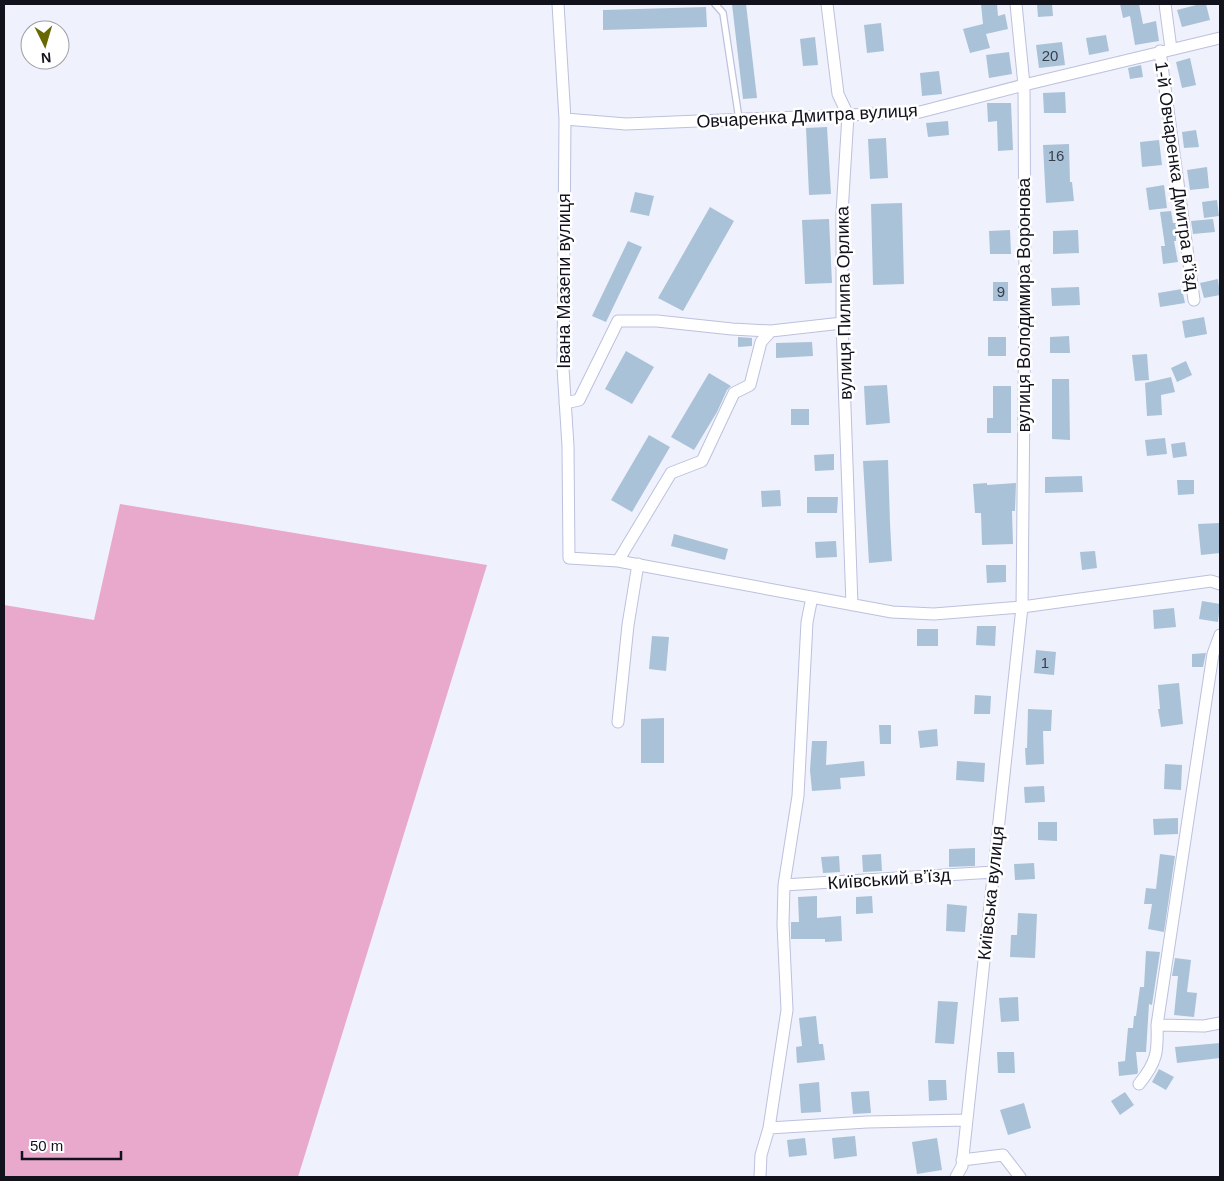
<svg xmlns="http://www.w3.org/2000/svg" width="1224" height="1181" font-family="Arial,sans-serif">
  <style>
    .green { fill: #e9a9cc }
    .building { fill: #aac2d7 }
    .lines { fill: none; stroke-linecap: round; stroke-linejoin: round }
    .service-casing { stroke: #bcc1dd; stroke-width: 8 }
    .minor-casing { stroke: #bcc1dd; stroke-width: 13 }
    .service { stroke: #fff; stroke-width: 5.5 }
    .minor { stroke: #fff; stroke-width: 11 }
    .labels { text-anchor: middle; dominant-baseline: central; stroke-width: 5; stroke-linejoin: round; paint-order: stroke }
    .number-label { font-size: 15px; fill: #373e4b }
    .street-label { font-size: 18px; fill: #11121c; stroke: #fff }
  </style>
  <rect width="100%" height="100%" fill="#eff1fd"/>
  <path class="green" d="M120,504l367,61 -189,612h-294v-572l90,15z"/>
  <path class="building" d="M732,4h14l11,94 -14,1z
    M981,4h16l1,12 7,-2 3,15 -22,5 4,14 -20,5 -7,-24 20,-5z
    M1037,4h15l1,12 -15,1z
    M1120,4h19l4,20 13,-3 3,20 -24,4 -5,-29 -7,2z
    M1200,4h6l4,16 -28,7 -5,-17z
    M706,7l1,20 -104,3v-20z
    M881,23l3,28 -17,2 -3,-28z
    M1106,35l3,16 -20,4 -3,-17z
    M815,37l3,28 -15,1 -3,-27z
    M1062,42l3,23 -26,3 -3,-23z
    M1009,52l3,22 -23,4 -3,-23z
    M1190,58l6,27 -14,3 -6,-26z
    M1141,65l2,12 -13,2 -2,-11z
    M939,71l3,23 -20,2 -2,-23z
    M1065,92l1,21h-22l-1,-20z
    M987,103h24l2,47 -15,1 -1,-30 -9,1z
    M948,121l1,14 -21,2 -2,-14z
    M827,127l4,67 -22,1 -3,-67z
    M1196,130l3,17 -15,1 -2,-16z
    M886,138l2,40 -18,1 -2,-40z
    M1159,140l3,25 -20,2 -2,-25z
    M1069,144l1,38h2l2,19 -28,2 -3,-58z
    M1207,167l2,21 -19,2 -3,-20z
    M1164,185l3,23 -18,2 -3,-22z
    M635,192l19,4 -5,20 -19,-4z
    M1217,200l2,16 -15,2 -2,-16z
    M902,203l2,81 -31,1 -2,-81z
    M710,207l24,14 -51,90 -25,-13z
    M1171,211l2,12h3l2,13h-2v5h-2l4,21 -15,2 -2,-18h4l-5,-34z
    M829,219l3,64 -27,1 -3,-64z
    M1213,219l2,13 -22,2 -2,-13z
    M1010,230l1,24h-21l-1,-23z
    M1078,230l1,23 -26,1v-23z
    M628,241l14,6 -36,75 -14,-6z
    M1218,279l2,16 -16,3 -4,-15z
    M993,282h15v19h-15z
    M1079,287l1,18 -28,1 -1,-18z
    M1182,289l3,14 -25,4 -2,-14z
    M1204,317l3,17 -22,4 -3,-17z
    M1069,336l1,17h-20v-16z
    M738,337l14,1v8l-14,1z
    M988,337h18v19h-18z
    M812,342l1,14 -37,2v-15z
    M626,351l28,16 -22,37 -27,-15z
    M1147,354l2,26 -14,1 -3,-26z
    M1186,361l6,14 -15,7 -6,-14z
    M709,373l22,13 -4,4 -10,22 -23,38 -23,-13z
    M1171,377l4,15 -14,3 1,20 -15,1 -2,-33z
    M1052,379h17l1,61 -18,-1z
    M887,385l3,38 -24,2 -2,-39z
    M993,386h18v47h-24v-15h6z
    M791,409h18v16h-18z
    M649,435l21,12 -38,65 -21,-12z
    M1165,438l2,16 -20,2 -2,-16z
    M1185,442l2,14 -14,2 -2,-14z
    M834,454v16l-19,1 -1,-16z
    M888,460l2,63 2,38 -23,2 -6,-102z
    M1082,476l1,16 -38,1v-16z
    M1177,480h17v14l-16,1z
    M987,483v2l29,-2 -1,28h-3l1,33 -31,1 -1,-32h-6l-2,-29z
    M780,490l1,16 -19,1 -1,-16z
    M807,497h31l-1,16h-30z
    M1220,523v30l-19,2 -3,-31z
    M674,534l54,15 -3,11 -54,-14z
    M836,541l1,16 -21,1 -1,-16z
    M1095,551l2,17 -15,2 -2,-18z
    M986,565h20v17l-19,1z
    M1202,601l18,3 -2,18 -19,-3z
    M1174,608l2,19 -22,2 -1,-19z
    M977,626h19l-1,20 -19,-1z
    M917,629h21v17h-21z
    M652,636l17,1 -3,34 -17,-2z
    M1036,650l20,2 -2,23 -20,-2z
    M1206,653l-3,14h-11v-13z
    M1179,683l4,41 -22,3 -3,-18h2l-2,-24z
    M975,695l16,1 -1,18h-16z
    M1028,709l24,1 -1,21h-8l1,33 -18,1 -1,-17h2z
    M664,718v45h-23v-44z
    M879,725h12v19h-11z
    M937,729l1,17 -18,2 -2,-17z
    M812,741h15l-1,24 38,-4 1,15 -25,2 1,11 -29,2 -2,-21z
    M957,761l28,2 -1,19 -28,-2z
    M1165,764l17,1 -1,25 -17,-1z
    M1044,786l1,16 -20,1 -1,-16z
    M1178,818v16l-24,1 -1,-16z
    M1038,822h19v19l-19,-1z
    M975,848v18l-26,1v-18z
    M881,854l1,17 -19,1 -1,-17z
    M1160,854l15,2 -11,76 -16,-3 4,-25h-8l2,-16 10,1z
    M839,856l1,16 -17,1 -2,-16z
    M1034,863l1,16 -20,1 -1,-16z
    M817,896v22l24,-2 1,25 -17,1v-3h-34v-17h8l-1,-25z
    M872,896l1,17 -17,1v-17z
    M947,904l20,2 -2,26 -19,-1z
    M1018,913l19,1 -2,44 -25,-1 1,-22h6z
    M1146,951l14,1 -8,53 -3,-1 -3,48h-10l2,20 -1,2 -18,2 -1,-14 7,-1 3,-33h5l1,-12h2l4,-29h4z
    M1175,958l16,2 -4,32 10,1 -3,24 -20,-2 4,-39h-6z
    M1018,997l1,24 -18,1 -2,-24z
    M938,1001l20,1 -4,42 -19,-1z
    M816,1016l3,28h4l2,16 -28,3 -1,-16 6,-1 -3,-28z
    M1220,1043v15l-43,5 -2,-16z
    M997,1052h17l1,21h-17z
    M1159,1069l15,8 -8,13 -14,-8z
    M928,1080h18l1,20 -18,1z
    M819,1082l2,30 -20,1 -2,-29z
    M869,1091l2,22 -18,1 -2,-22z
    M1125,1092l9,13 -14,10 -9,-14z
    M1024,1103l7,25 -23,7 -8,-25z
    M855,1136l2,20 -23,3 -2,-21z
    M805,1138l2,17 -18,2 -2,-17z
    M937,1138l5,32 -25,4 -5,-32z"/>
  <g class="lines">
    <g class="service-casing">
      <path id="service" d="M715,4l8,9 16,106"/>
    </g>
    <g class="minor-casing">
      <path id="minor" d="M558,4l7,115 -2,249 5,78 1,112 49,3 274,51 42,2 88,-7 189,-26 9,3
        M827,4l11,90 10,21 -6,98v110l10,282
        M1165,4l6,45
        M1160,51l34,249
        M565,119l61,5 294,-12 104,-27 196,-47
        M565,403l14,-3 39,-79h39l75,8 39,2
        M618,561l53,-88 31,-12 32,-68 16,-8 11,-43 10,-11 71,-8
        M618,722l10,-97 10,-61
        M784,885l210,-13
        M1157,1025l47,1 16,-3
        M1139,1084c18,-22 19,-32 18,-59l56,-371 7,-19
        M769,1128l98,-6 100,-2
        M962,1160l41,-5 17,22
        M760,1177l1,-22 8,-27 18,-118 -4,-86 1,-39 14,-89 9,-174 5,-25
        M956,1177l6,-11 60,-559 3,-317 -1,-205 -8,-81"/>
    </g>
    <use href="#service" class="service"/>
    <use href="#minor" class="minor"/>
  </g>
  <g class="labels">
    <g class="number-label">
      <text x="1050" y="55">20</text>
      <text x="1056" y="155">16</text>
      <text x="1001" y="291">9</text>
      <text x="1045" y="662">1</text>
    </g>
    <g class="street-label">
      <text transform="translate(807 116) rotate(-3)">Овчаренка Дмитра вулиця</text>
      <text transform="translate(1177 176) rotate(82)">1-й Овчаренка Дмитра в’їзд</text>
      <text transform="translate(564 281) rotate(-90)">Івана Мазепи вулиця</text>
      <text transform="translate(844 303) rotate(-91)">вулиця Пилипа Орлика</text>
      <text transform="translate(1024 305) rotate(-90)">вулиця Володимира Воронова</text>
      <text transform="translate(889 879) rotate(-4)">Київський в’їзд</text>
      <text transform="translate(991 893) rotate(-84)">Київська вулиця</text>
    </g>
  </g>
  <rect width="1224" height="1181" fill="none" stroke="#11121c" stroke-width="10"/>
  <g transform="translate(45 45) rotate(175)"><circle r="24" fill="#ffffff" stroke="#a0a0a4"/>
  <path d="M0-4L9 19L0 12L-9 19Z" fill="#686803"/>
  <text y="-8" font-size="14" font-weight="bold" text-anchor="middle" fill="#11121c">N</text>
  </g>
  <path d="M22 1151v8h99v-8" fill="none" stroke="#11121c" stroke-width="2.5"/>
  <text x="30" y="1151" font-size="15" fill="#11121c" stroke="#ffffff" stroke-width="4" paint-order="stroke">50 m</text>
</svg>
